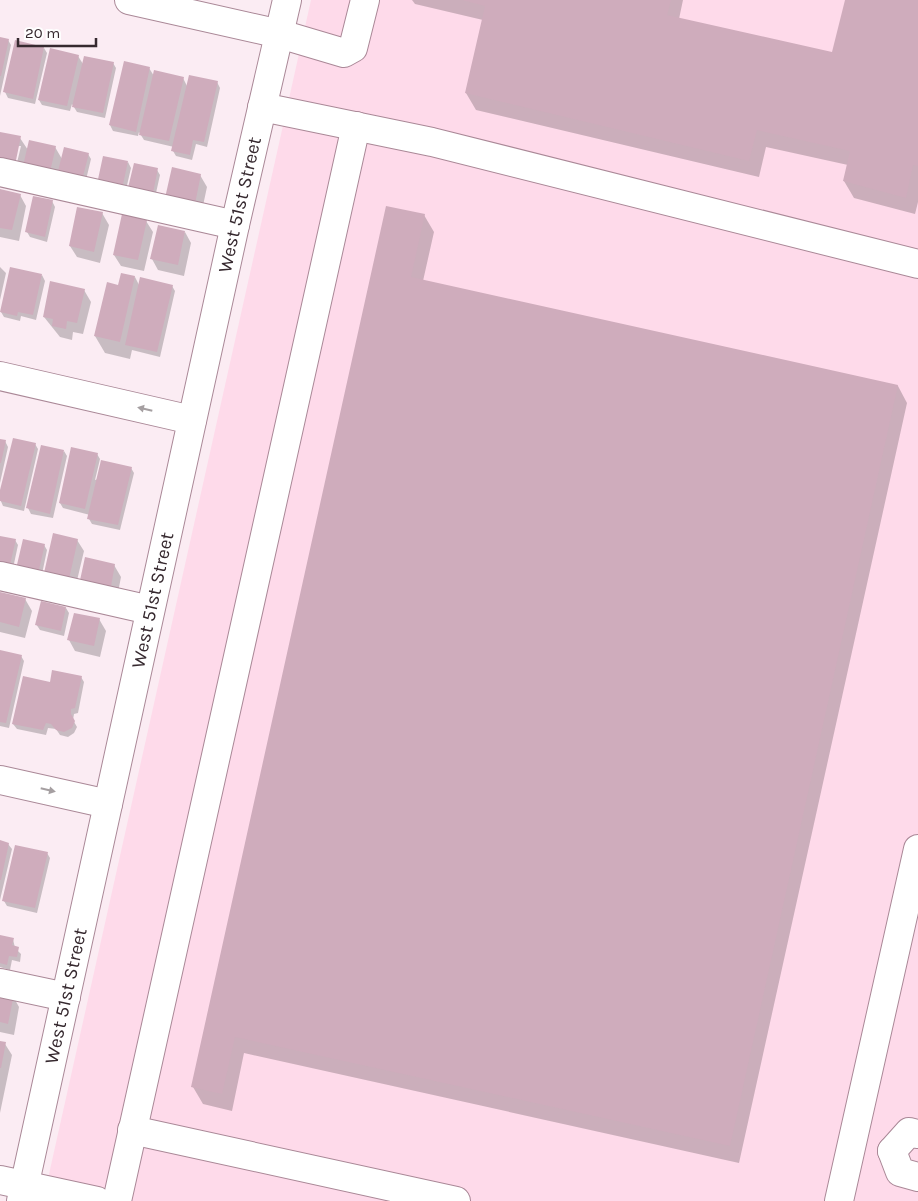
<svg xmlns="http://www.w3.org/2000/svg" width="918" height="1201" font-family="Karla,sans-serif">
  <style>
    .built { fill: #fedaea }
    .shadow { fill: #0003; fill-rule: evenodd }
    .building { fill: #cfacbc }
    .lines { fill: none; stroke-linecap: round; stroke-linejoin: round }
    .minor-casing { stroke: #aa8897; stroke-width: 30 }
    .minor { stroke: #fff; stroke-width: 28 }
    .oneway { fill: #a59fa1 }
    .labels { text-anchor: middle; dominant-baseline: central; stroke-width: 4; stroke-linejoin: round; paint-order: stroke }
    .street-label { font-size: 19px; fill: #36292f; stroke: #fefefe }
  </style>
  <rect width="100%" height="100%" fill="#fbecf3"/>
  <path class="built" d="M311,0h607v1201h-875z"/>
  <path class="shadow" d="M412,0h271l-4,19 154,34 13,-53h72v202l-3,12 -61,-16 -10,-17 4,-16 -82,-18 -7,30 -283,-67 -10,-17 17,-73 -68,-16z
    M0,38l8,2 3,5 -11,51z
    M44,48l3,5 -12,51 -27,-6 -3,-6z
    M78,56l5,8 30,-1 3,5 -11,50 -28,-6 -5,-8 -2,7 -28,-6 -3,-5z
    M149,68l5,8 29,2 4,8 30,-4 3,6 -13,59 -11,-3 -4,16 -16,-4 -3,-5 1,-4 -30,-7 -5,-8 -1,4 -25,-5 -3,-6z
    M0,134l20,4 8,12 2,-9 25,6 7,12 3,-10 23,5 3,5 -6,25 -23,-4 -3,-6 -2,9 -26,-5 -7,-12 -2,10 -22,-5zM18,146h3l-6,25h-2z
    M128,162l3,6 -6,26 -24,-5z
    M157,170l3,5 -6,27 -22,-5z
    M200,175l7,12 -6,28 -28,-6z
    M0,190l20,5 6,11 -7,35 -19,-4z
    M52,201l3,6 -8,35 -17,-5 -3,-5z
    M102,213l7,12 -9,38 -23,-6 -7,-11z
    M424,215l10,17 -11,49 475,105 9,17 -168,760 -495,-110 -12,58 -29,-7 -10,-17z
    M146,221l7,11 -9,39 -23,-5 -7,-11z
    M185,232l6,11 -7,33 -26,-6 -6,-11z
    M0,267l6,6 -6,27z
    M42,275l3,6 -9,39 -15,-4 -1,5 -16,-4 -3,-5z
    M135,277l4,8 33,1 3,5 -15,66 -28,-7 -2,9 -25,-6 -10,-17 24,-49z
    M84,290l7,12 -8,32 -10,-2 -1,8 -12,-3 -16,-20z
    M0,440l5,1 3,6 -8,36z
    M35,444l3,5 -14,62 -21,-5 -3,-7z
    M64,451l3,5 -14,62 -22,-4 -3,-6z
    M97,454l3,5 -5,21 36,-12 3,5 -14,57 -28,-6 -3,-5 1,-4 -27,-7 -3,-5z
    M0,537l15,3 3,5 -6,28z
    M77,540l7,11 -9,38 -23,-5z
    M24,541l20,4 3,5 -6,29z
    M114,565l7,12 -5,26 -29,-7z
    M0,594l25,5 7,12 -7,27 -25,-6z
    M66,608l3,5 -5,23 -24,-6 -4,-6z
    M99,619l7,12 -6,26 -25,-6 -6,-11z
    M0,652l21,4 3,5 -15,67 -9,-2z
    M81,677l3,5 -6,31 -4,1 -1,6 4,7 -3,6 -6,4 -8,-2 -4,-6 -8,-1 -2,7 -29,-6 -4,-5 38,-41z
    M0,842l8,2 4,5 -12,51z
    M47,853l3,5 -13,55 -30,-7 -3,-5z
    M0,936l13,3 2,9 6,6 -1,8 -8,-2 -2,10 -10,-3z
    M0,993l13,3 6,11 -5,28 -14,-3z
    M0,1042l5,2 7,11 -12,58z"/>
  <path class="building" d="M462,0h209l-4,15 165,37 13,-52h73v166l-5,-1 -7,33 -63,-17 7,-30 -93,-21 -8,31 -284,-68 20,-87z
    M0,37l9,2 -8,37h-1z
    M15,40l29,7 -11,52 -30,-7z
    M50,48l29,7 -12,51 -29,-6z
    M84,56l30,6 -11,51 -31,-6z
    M124,61l26,6 -14,65 -27,-7z
    M154,70l30,7 -15,64 -30,-6z
    M189,75l29,6 -14,61 -11,-2 -3,15 -19,-4z
    M0,132l21,4 -6,29 -15,-3z
    M29,140l27,6 -6,26 -27,-6z
    M64,147l25,6 -7,27 -25,-5z
    M103,156l25,5 -6,28 -25,-5z
    M134,163l24,5 -6,30 -25,-6z
    M172,167l29,7 -6,30 -30,-6z
    M0,189l21,5 -9,36 -12,-2z
    M33,196l20,4 -8,37 -20,-5z
    M386,206l39,8 -14,63 487,108 -168,761 -495,-109 -13,57 -31,-7z
    M77,207l26,5 -9,40 -25,-6z
    M122,214l25,6 -9,40 -25,-5z
    M158,225l27,6 -7,34 -28,-6z
    M10,267l32,7 -9,41 -15,-3 -1,4 -17,-4z
    M121,273l14,3 -15,66 -26,-6 13,-54 11,3z
    M140,277l33,8 -16,67 -32,-7z
    M50,281l35,8 -8,34 -10,-2 -1,8 -14,-3 1,-7 -10,-2z
    M13,438l23,5 -15,63 -21,-5v-11z
    M0,439l6,1 -5,23h-1z
    M41,445l23,5 -14,64 -24,-6z
    M71,447l27,6 -13,56 -26,-6z
    M101,460l31,7 -14,58 -31,-6z
    M53,533l25,6 -9,40 -25,-6z
    M0,536l16,3 -7,30 -9,-3z
    M23,539l22,5 -7,30 -22,-5z
    M85,557l30,7 -5,28 -31,-7z
    M0,592l26,6 -7,29 -19,-5z
    M41,601l25,6 -5,24 -26,-6z
    M74,613l26,5 -6,28 -27,-6z
    M0,650l22,5 -16,68 -6,-1z
    M52,670l30,6 -7,32 -4,1v5l4,7 -3,7 -8,4 -8,-2 -5,-6 -5,-1 -3,7 -31,-6 11,-48 27,6z
    M0,840l9,3 -8,37h-1z
    M15,845l33,7 -13,56 -33,-7z
    M0,935l14,3 -2,7 7,2 -2,10 -8,-1 -2,9 -7,-2z
    M0,992l14,2 -6,30 -8,-2z
    M0,1041l6,1 -5,26h-1z"/>
  <g class="lines">
    <g class="minor-casing">
      <g id="minor">
        <path d="M129,0l151,34 64,19 9,-5 12,-48"/>
        <path d="M262,107l170,35 486,122"/>
        <path d="M0,172l235,53"/>
        <path d="M0,376l192,44"/>
        <path d="M0,576l150,34"/>
        <path d="M0,780l108,24"/>
        <path d="M0,983l66,14"/>
        <path d="M132,1130l324,71"/>
        <path d="M892,1151l8,21 18,5"/>
        <path d="M892,1151l17,-19 9,2"/>
        <path d="M0,1180l97,21"/>
        <path id="s1" d="M21,1201l214,-976 52,-225"/>
        <path d="M117,1201l239,-1075"/>
        <path d="M839,1201l79,-352"/>
      </g>
    </g>
    <use href="#minor" class="minor"/>
  </g>
  <defs><path id="oneway-solid" d="M-6-.8H1V-3.2L6.5 0L1 3.2V.8H-6Z" transform="scale(1.25)"/></defs>
  <g class="oneway">
    <use href="#oneway-solid" transform="translate(145 409) rotate(-167)"/>
    <use href="#oneway-solid" transform="translate(48 790) rotate(13)"/>
  </g>
  <g class="labels">
    <g class="street-label">
      <text stroke="none"><textPath href="#s1" startOffset="1020">West 51st Street</textPath></text>
      <text stroke="none"><textPath href="#s1" startOffset="615">West 51st Street</textPath></text>
      <text stroke="none"><textPath href="#s1" startOffset="210">West 51st Street</textPath></text>
    </g>
  </g>
  <path d="M18 38v8h78v-8" fill="none" stroke="#36292f" stroke-width="2.5"/>
  <text x="25" y="38" font-size="15" fill="#36292f" stroke="#fefefe" stroke-width="4" paint-order="stroke">20 m</text>
</svg>
